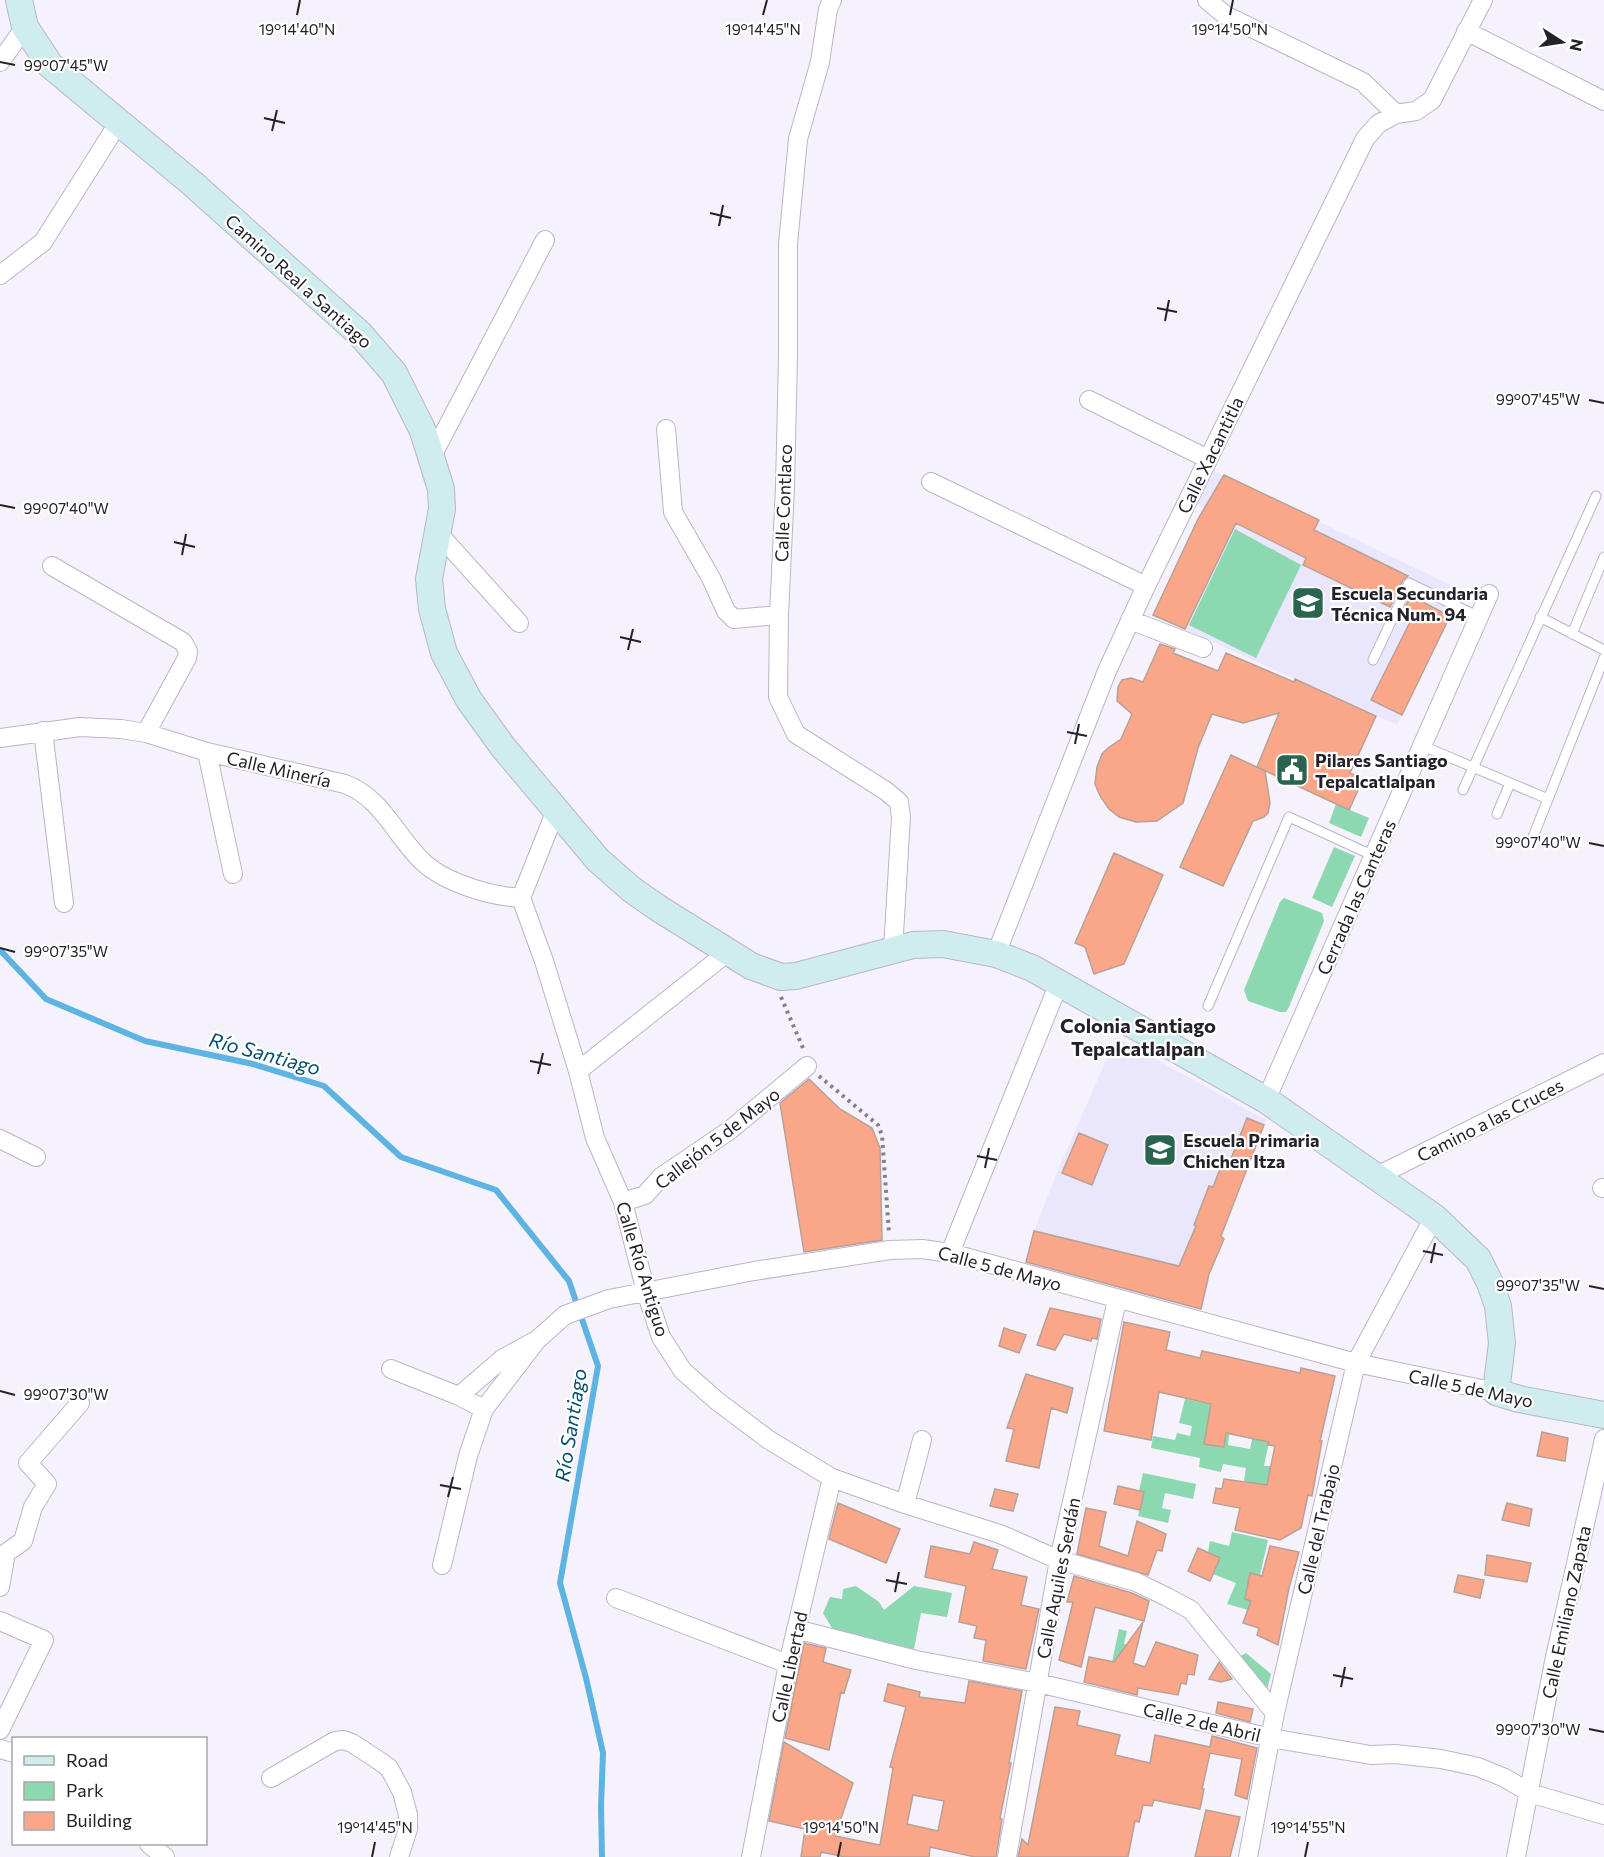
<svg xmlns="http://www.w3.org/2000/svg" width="1604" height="1857" font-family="Commissioner,sans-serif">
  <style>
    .education { fill: #eae7fd }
    .green { fill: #8cd8b1 }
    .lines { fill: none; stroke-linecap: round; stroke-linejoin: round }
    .stream { stroke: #5db4e2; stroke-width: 6 }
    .building { fill: #faa789; stroke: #b9a097; stroke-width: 1.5; fill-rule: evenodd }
    .lane-casing { stroke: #bcb4cb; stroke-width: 11 }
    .street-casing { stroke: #bcb4cb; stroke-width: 20 }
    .secondary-casing { stroke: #bcb4cb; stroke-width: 28 }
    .path { stroke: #848089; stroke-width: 4; stroke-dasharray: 3 4.5; stroke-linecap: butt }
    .lane { stroke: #fff; stroke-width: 9 }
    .street { stroke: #fff; stroke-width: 18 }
    .secondary { stroke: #cfecef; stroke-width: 26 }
    .ticks { fill: none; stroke: #242129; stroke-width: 2 }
    .labels { text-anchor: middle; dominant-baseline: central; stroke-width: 4.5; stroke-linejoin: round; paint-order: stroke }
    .street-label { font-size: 18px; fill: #242129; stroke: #fff }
    .poi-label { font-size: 18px; font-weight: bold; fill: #242129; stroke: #fff; text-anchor: start }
    .neighbourhood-label { font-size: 20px; font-weight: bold; fill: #242129; stroke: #fff }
    .water-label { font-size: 20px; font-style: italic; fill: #034e6d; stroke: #fff }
    .ticks-label { font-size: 15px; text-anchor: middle; fill: #242129; stroke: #fff; stroke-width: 4.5; stroke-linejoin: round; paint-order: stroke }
  </style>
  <rect width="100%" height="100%" fill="#f6f2fc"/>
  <path class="education" d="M1210,469l253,122 -66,134 -244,-110 50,-107 -10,-5z
    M1116,1037l150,83 -45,116 3,3 -15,35 -8,35 -176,-43 9,-35 22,-56z"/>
  <path class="green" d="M1235,529l66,36 -45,93 -67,-33z
    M1336,804l33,14 -8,19 -32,-14z
    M1334,847l21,9 -23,51 -20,-9z
    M1284,898l38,15 2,8 -35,86 -3,5h-6l-32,-11 -4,-11 36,-88z
    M1185,1399l47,10 -4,36 22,4 7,-34 17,3 -10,48h7l-3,13 12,2 -2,8 -34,-8 2,-13 -23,-4 -2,8 -22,-5 1,-9 -49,-10 2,-12 22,4 2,-7 13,3 2,-10 -13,-3z
    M1143,1473l53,11 -3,15 -28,-6 -3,15 9,2 -3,13 -30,-7 6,-24 -5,-1z
    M1232,1532l36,8 -8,35 -10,-1 -5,25 27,6 -24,5 -21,-6 9,-21 -23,-9 7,-16 -12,-6 2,-11 19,5z
    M856,1586l23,16 5,8 30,-24 38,7 -5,24 -26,-4 -7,36 -36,-7 -46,-14 -9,-15 7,-16 12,2 1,-10z
    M1119,1629l8,2 -3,13 9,2 -4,19 -17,-3z
    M1246,1653l25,21 -4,16 -28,-33z"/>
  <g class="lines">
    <path class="stream" d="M0,950l46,49 99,42 108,23 71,22 77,71 95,33 73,91 29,85 -38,217 26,95 17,75 -2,53 1,51"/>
  </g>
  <path class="building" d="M1224,475l95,45 -5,10 94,46 -5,4 -13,27 -87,-42 3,-7 -70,-35 -51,106 -32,-14 45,-96z
    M1411,596l39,20 -48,99 -31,-15 41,-82 -10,-5z
    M1160,644l15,5 -2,4 45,18 8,-18 68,29 1,-3 81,37 -26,57 13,6 -14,31 -92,-43 22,-54 -36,10 -31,-9 -14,34 -15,55 -26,18 -21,1 -17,-5 -10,-8 -9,-13 -5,-12 2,-17 5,-13 6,-6 13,-9 11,-25 -15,-13 1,-14 4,-7 9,-2 12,4z
    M1231,755l34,16 5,32 -2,10 -4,4 -11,4 -30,65 -43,-19z
    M1114,853l49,22 -39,89 -30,10 -9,-27 -10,-4z
    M809,1079l31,30 32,19 8,20 2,92 -78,12 -24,-149z
    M1247,1118l17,7 -43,111 3,3 -15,35 -8,35 -175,-47 8,-31 145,35 17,-40 -2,-1 15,-39 4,1 9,-23 6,2z
    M1079,1133l29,12 -16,40 -30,-12z
    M1050,1308l51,11 -4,20 -5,-1 -1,3 -27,-7 -9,16 -18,-5z
    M1124,1322l46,10 -4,18 34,8 2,-7 98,22 1,-5 34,8 -15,65h2l-10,55 -4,-1 -7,33 -21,12 -45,-10 5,-22 -27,-5 3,-15 6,1 2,-10 43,6 8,-39 -7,-1 1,-3 -43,-9 -2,14 -20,-3 7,-40 -52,-12 -8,48 -47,-9z
    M1004,1328l22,7 -7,18 -20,-7z
    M1026,1374l47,14 -6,25 -16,-5 -12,60 -33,-7 8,-32 -7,-1z
    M1542,1432l26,6 -3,23 -28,-5z
    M1118,1486l26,6 -4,18 -26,-6z
    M995,1489l23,5 -5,17 -23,-5z
    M838,1503l62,26 -14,34 -57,-24z
    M1507,1503l25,6 -3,17 -27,-6z
    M1086,1508l20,4 -7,34 29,10 9,-35 29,13 -4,17 -5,-1 -9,25 -71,-21z
    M974,1542l24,8 -6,19 35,8 -6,28 18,4 -13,60 -43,-8 3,-21 -12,-2 3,-12 -18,-4 7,-36 -41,-9 6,-31 39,8z
    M1270,1546l29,6 -10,36 -11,57 -21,-10 2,-7 -16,-5 8,-22 -6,-2 5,-26 12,3z
    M1198,1548l22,10 -10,23 -22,-10z
    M1487,1555l44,8 -4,19 -42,-7z
    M1458,1575l26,5 -4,18 -26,-6z
    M1074,1576l58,17 17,8 -5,20 -49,-14 -14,60 -22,-7 14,-58h-6z
    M1143,1622l-10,41 12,4 11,-25 42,13 -4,20 -6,-1 -2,10 -5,-1 -3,12 -40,-7 -1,7 -53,-13 5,-25 25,5z
    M804,1643l22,5 -3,14 28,8 -7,23 -3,-1 -12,58 -44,-12z
    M1219,1662l13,17 -11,3 -12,-3z
    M969,1681l53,10 -13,72h2l-11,55 2,1 -6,38h-21l-45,-10 -1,10h-84l-24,-5 -1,5h-19l4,-28 -36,-8 15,-79 69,41 -18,53 45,9 13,-77 -3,-1 16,-60 -22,-6 4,-17 32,8 -1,5 46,6zM913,1795l31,6 -6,30 -31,-7z
    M1218,1702l35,7 -3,13 -34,-9z
    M1055,1707l25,4 -3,14 43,10 -5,20 35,8 5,-28 55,12 2,-11 45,12 -10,51 -12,-4 7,-36 -32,-6 -8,36h2l-4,20 -46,-9 -2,6 -9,-1 -4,17 -4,-1 -7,36h-110l4,-18 6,6z
    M1206,1810l34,7 -10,40h-35z"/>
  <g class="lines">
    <g class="lane-casing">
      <path id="lane" d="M1540,617l64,33
        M1572,634l32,-77
        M1373,660l36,-77 70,34
        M1423,746l125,53
        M1463,790l133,-294
        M1497,814l13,-31
        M1533,837l71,-179
        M1208,1006l81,-189 85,39"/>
    </g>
    <g class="street-casing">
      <path id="street" d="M832,0l-4,9 -8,53 -22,77 -10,105v112l-3,131 -6,128 -1,82 18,37 90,57 13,11 2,15 -8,133
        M1207,0l18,15 138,67 33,32
        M1466,31l138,70
        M0,62l25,-35
        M0,275l43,-33 76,-120
        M1089,400l119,59
        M666,429l7,83 38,66 15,33 8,8 45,-4
        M432,456l113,-216
        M931,482l215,104
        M438,533l81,90
        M52,566l131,76 5,9 -1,7 -41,75
        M1130,620l73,28
        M43,731l21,172
        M0,738l80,-11 41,2 25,4 61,19 138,32c35,13 49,48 74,74 22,24 70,38 102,40
        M207,752l26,122
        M556,810l-35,88 23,63 34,110 17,67 28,64 23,90 15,45 22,34 34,30 52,39 63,38 73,26 95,30 59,26 77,22 31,15 24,13 84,103
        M996,954l111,-283 39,-85 219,-447 13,-15 18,-10 20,-3 16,-11 51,-100
        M578,1071l150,-119
        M1266,1100l223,-506
        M0,1139l36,18
        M1375,1177l229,-114
        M1602,1188h2
        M623,1202l22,-7 16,-18 69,-47 77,-64
        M950,1253l109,-270
        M391,1369l68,27 25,13
        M459,1396l43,-37 31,-17
        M905,1504l17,-64
        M442,1565l26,-109 16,-47 53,-69 28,-25 44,-16 145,-28 136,-21 32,-1 28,4 406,110 140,29
        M0,1587l6,-34 17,-12 10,-34 14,-23 -19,-21 52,-60
        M616,1598l172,66
        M0,1621l44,19 -44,90
        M796,1629l120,31 122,23 233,55 100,17 24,-1 46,5 37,8 27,11 25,15 74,22
        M0,1749l14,4
        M271,1778l64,-37 8,-1 9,3 29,19 8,6 13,24 6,23v14l-9,28
        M149,1844l16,13
        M751,1857l37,-193 44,-186
        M1007,1857l52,-297 58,-260
        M1248,1857l27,-144 81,-350 78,-146
        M1516,1857l39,-200 49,-218"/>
    </g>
    <g class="secondary-casing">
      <path id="secondary" d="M19,0l6,27 25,38 143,119 167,150 34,39 29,58 18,58 1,20 -13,70 3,30 12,44 25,47 34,47 95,113 33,29 27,19 93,58 30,11 15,-1 117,-31 30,-1 53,10 36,14 234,132 168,117 44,42 12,24 8,23 4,37 -6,49 23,7 85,16"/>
    </g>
    <path class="path" d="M781,997l22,51
      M819,1076l59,49 4,10 7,98"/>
    <use href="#lane" class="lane"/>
    <use href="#street" class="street"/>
    <use href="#secondary" class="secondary"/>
  </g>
  <path class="ticks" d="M297,15l3,-15M763,15l4,-15M1230,15l3,-15M0,62l15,3M264,118l21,5M272,131l5,-21M710,213l21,5M719,226l4,-21M1157,308l20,4M1165,321l4,-21M1589,400l15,3M0,505l15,3M174,542l21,5M182,555l4,-21M620,637l21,5M628,650l5,-21M1067,732l20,4M1075,744l4,-20M1589,843l15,3M0,948l15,4M530,1061l21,4M538,1074l5,-21M977,1156l20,4M985,1168l4,-20M1423,1251l20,4M1431,1263l4,-20M1589,1286l15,3M0,1391l15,4M440,1485l21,4M448,1497l5,-20M886,1580l21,4M895,1592l4,-20M1333,1675l20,4M1341,1687l4,-20M1589,1729l15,3M372,1857l3,-15M838,1857l3,-15M1305,1857l3,-15"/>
  <defs>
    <g id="school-square" transform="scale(1.725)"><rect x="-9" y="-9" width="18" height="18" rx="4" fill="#29644f" stroke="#fff"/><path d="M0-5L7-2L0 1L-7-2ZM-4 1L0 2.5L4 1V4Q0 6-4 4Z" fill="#fff"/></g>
    <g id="civic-square" transform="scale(1.725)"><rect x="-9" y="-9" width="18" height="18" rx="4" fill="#29644f" stroke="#fff"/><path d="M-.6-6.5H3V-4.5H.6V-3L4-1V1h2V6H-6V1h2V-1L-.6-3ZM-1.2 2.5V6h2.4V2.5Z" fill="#fff"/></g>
  </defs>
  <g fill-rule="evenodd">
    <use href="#school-square" x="1308" y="603"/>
    <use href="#civic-square" x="1292" y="770"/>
    <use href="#school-square" x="1160" y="1150"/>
  </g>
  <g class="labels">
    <g class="street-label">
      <text transform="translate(299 281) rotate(42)">Camino Real a Santiago</text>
      <text transform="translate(1210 455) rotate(-64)">Calle Xacantitla</text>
      <text transform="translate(783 503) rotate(-88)">Calle Contlaco</text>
      <text transform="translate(279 769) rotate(13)">Calle Minería</text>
      <text transform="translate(1356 897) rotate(-66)">Cerrada las Canteras</text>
      <text transform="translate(1490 1120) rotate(-27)">Camino a las Cruces</text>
      <text transform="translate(717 1138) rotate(-38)">Callejón 5 de Mayo</text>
      <text transform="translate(1000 1268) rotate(15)">Calle 5 de Mayo</text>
      <text transform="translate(643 1269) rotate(73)">Calle Río Antiguo</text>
      <text transform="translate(1471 1388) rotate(12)">Calle 5 de Mayo</text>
      <text transform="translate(1318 1529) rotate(-77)">Calle del Trabajo</text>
      <text transform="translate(1058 1578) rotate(-79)">Calle Aquiles Serdán</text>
      <text transform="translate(1566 1612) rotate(-78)">Calle Emiliano Zapata</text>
      <text transform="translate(789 1667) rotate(-78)">Calle Libertad</text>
      <text transform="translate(1202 1722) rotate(13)">Calle 2 de Abril</text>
    </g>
    <g class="poi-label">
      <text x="1331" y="593">Escuela Secundaria<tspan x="1331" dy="21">Técnica Num. 94</tspan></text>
      <text x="1315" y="760">Pilares Santiago<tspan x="1315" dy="21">Tepalcatlalpan</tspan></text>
      <text x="1183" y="1140">Escuela Primaria<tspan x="1183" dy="21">Chichen Itza</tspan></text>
    </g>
    <g class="neighbourhood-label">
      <text x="1138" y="1025">Colonia Santiago<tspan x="1138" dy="23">Tepalcatlalpan</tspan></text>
    </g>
    <g class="water-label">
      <text transform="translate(265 1053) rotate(15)">Río Santiago</text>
      <text transform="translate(570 1425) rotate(-81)">Río Santiago</text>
    </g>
  </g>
  <g class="ticks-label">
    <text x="297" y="35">19°14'40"N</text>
    <text x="763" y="35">19°14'45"N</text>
    <text x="1230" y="35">19°14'50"N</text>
    <text x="66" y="71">99°07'45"W</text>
    <text x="1538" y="405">99°07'45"W</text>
    <text x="66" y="514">99°07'40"W</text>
    <text x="1538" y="848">99°07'40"W</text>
    <text x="66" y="957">99°07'35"W</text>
    <text x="1538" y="1291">99°07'35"W</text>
    <text x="66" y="1400">99°07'30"W</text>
    <text x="1538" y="1735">99°07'30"W</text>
    <text x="375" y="1833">19°14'45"N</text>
    <text x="841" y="1833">19°14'50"N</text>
    <text x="1308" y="1833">19°14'55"N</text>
  </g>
  <rect x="12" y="1737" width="195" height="108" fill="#ffffff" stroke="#a7a6a9" stroke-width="1.5"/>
  <rect x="24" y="1756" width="30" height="9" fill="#cfecef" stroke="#a7a6a9" stroke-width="1.5"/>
  <text x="66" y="1767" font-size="18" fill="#242129">Road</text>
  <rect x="24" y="1782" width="30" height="18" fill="#8cd8b1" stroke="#a7a6a9" stroke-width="1.5"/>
  <text x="66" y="1797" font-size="18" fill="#242129">Park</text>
  <rect x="24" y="1812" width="30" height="18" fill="#faa789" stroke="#a7a6a9" stroke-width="1.5"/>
  <text x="66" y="1827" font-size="18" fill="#242129">Building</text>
  <g transform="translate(1562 42) rotate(102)" stroke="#ffffff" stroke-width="4.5" paint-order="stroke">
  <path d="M0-4.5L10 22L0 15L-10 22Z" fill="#242129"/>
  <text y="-9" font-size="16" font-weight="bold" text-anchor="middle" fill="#242129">N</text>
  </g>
</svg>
